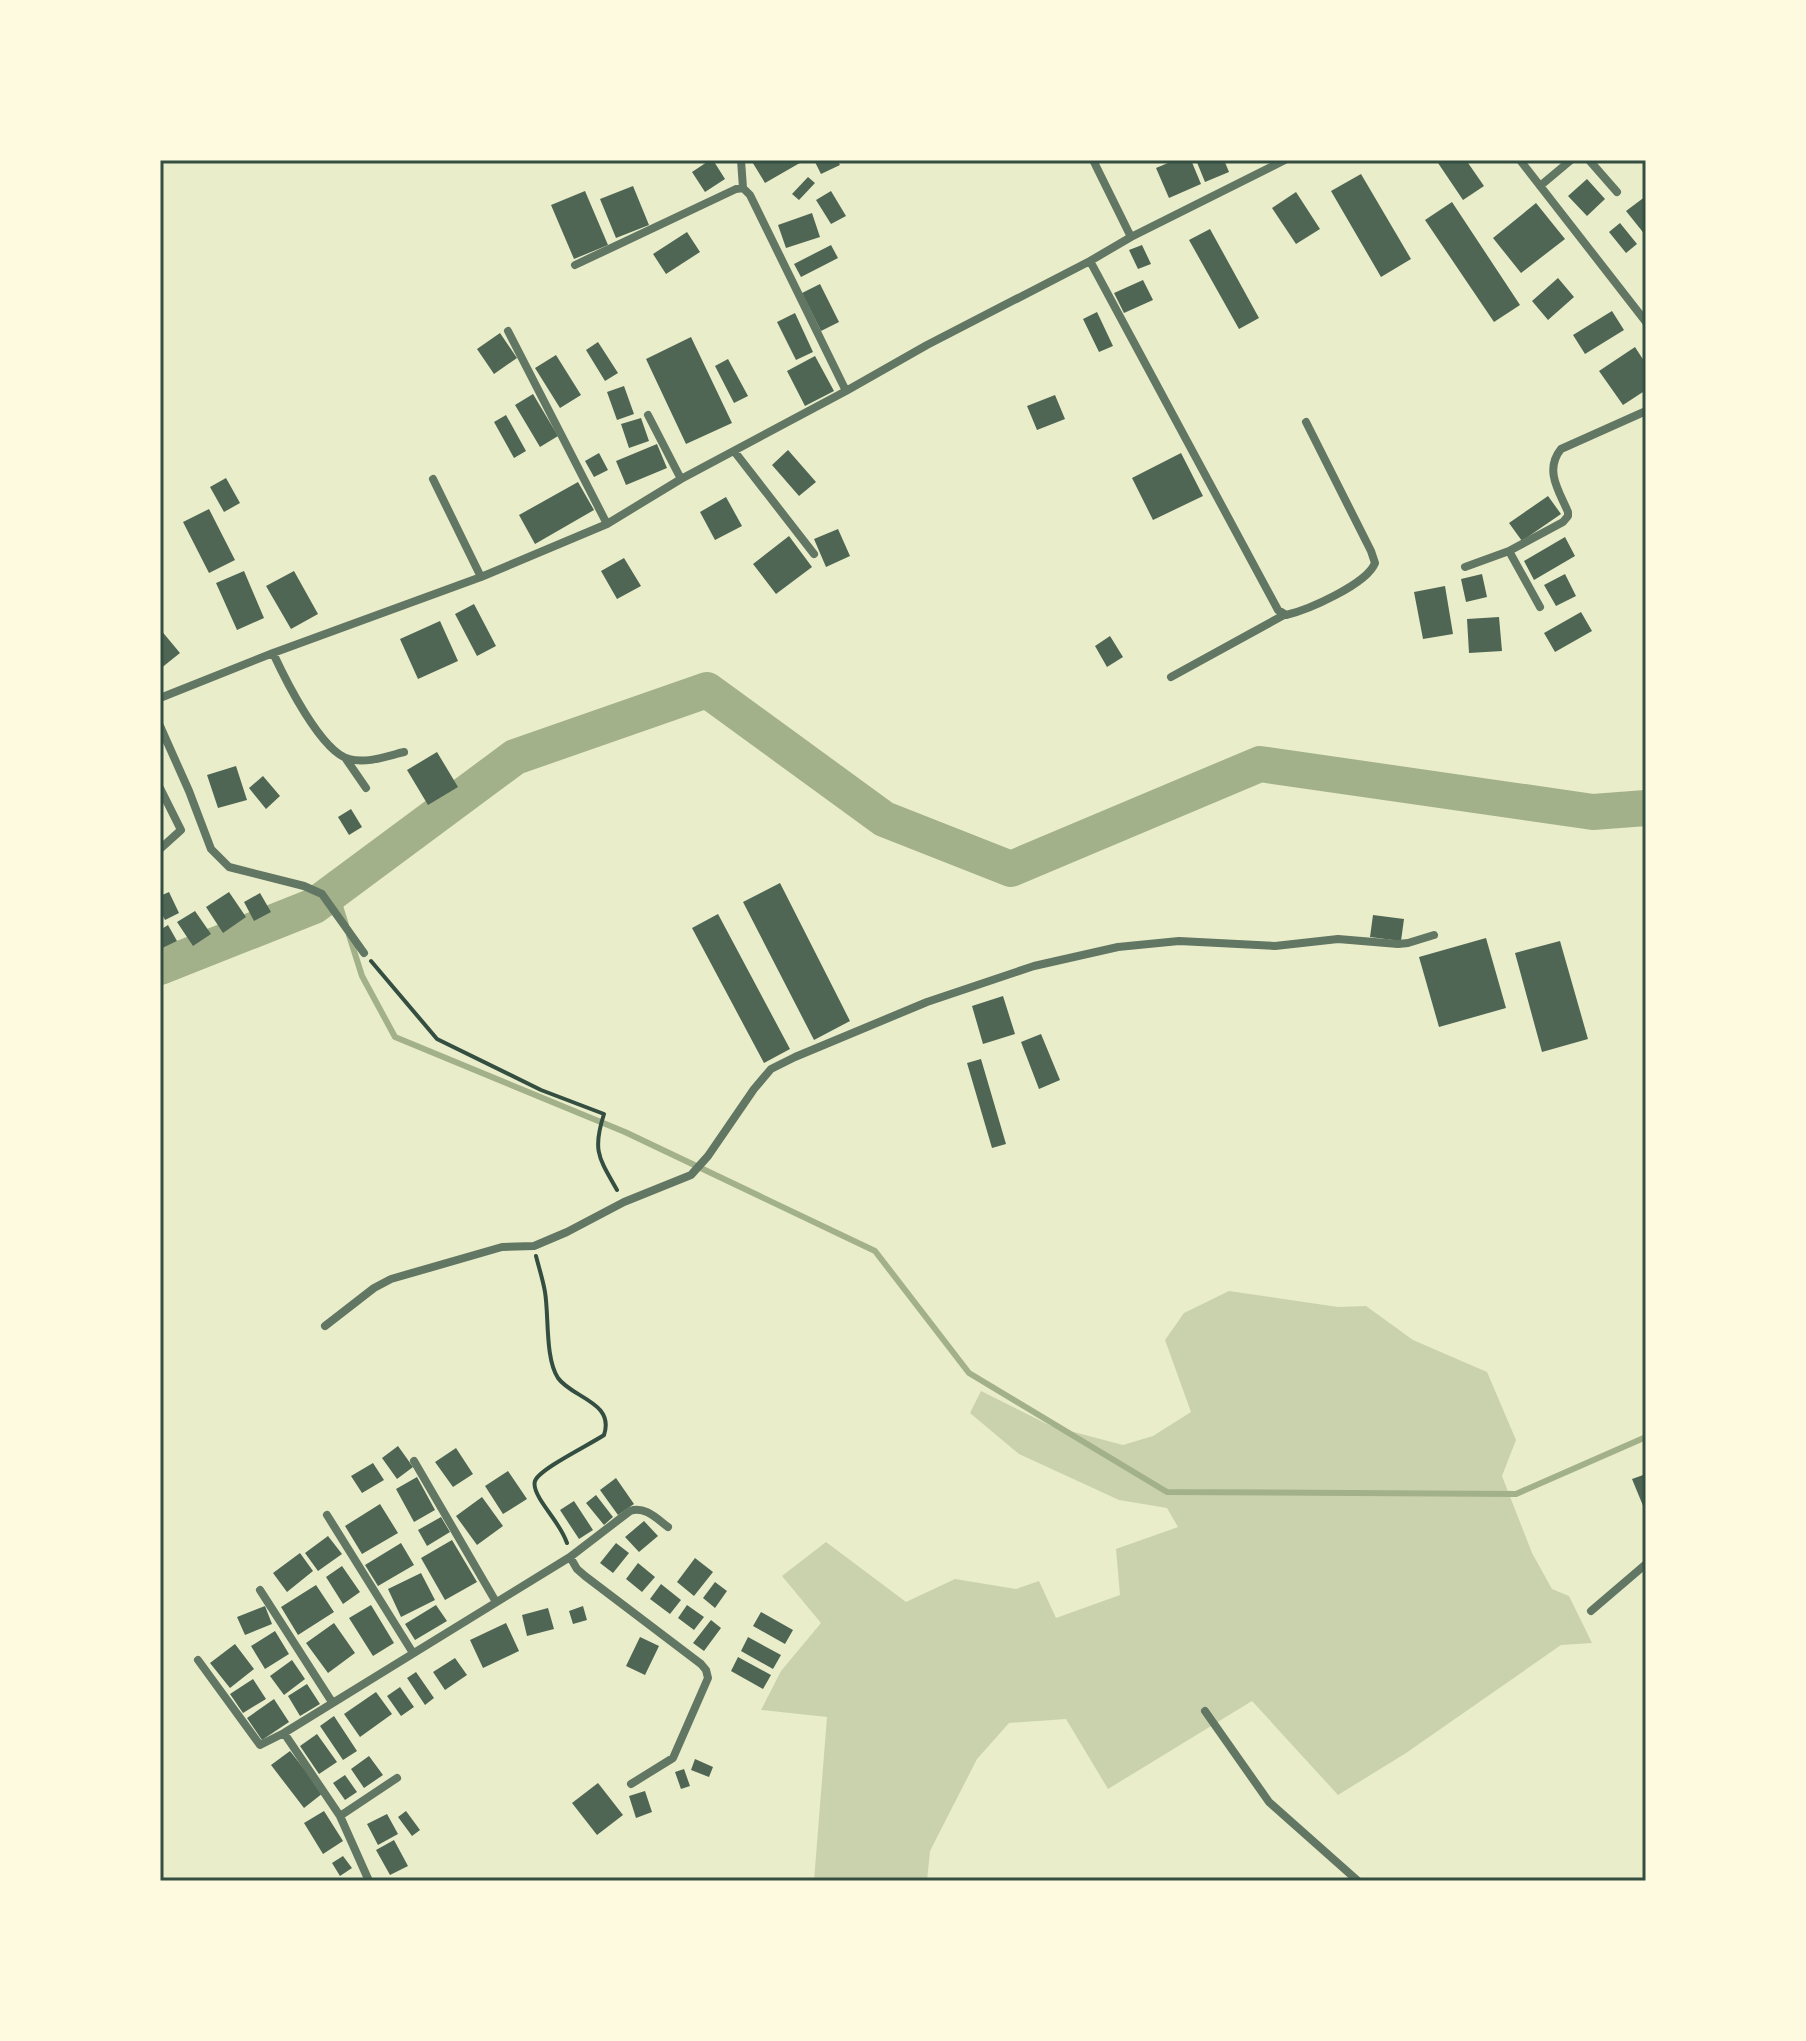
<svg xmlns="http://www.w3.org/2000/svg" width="1806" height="2041" font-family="Lato,sans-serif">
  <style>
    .green { fill: #cad2ad }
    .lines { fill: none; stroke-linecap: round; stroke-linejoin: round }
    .stream { stroke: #a3b18a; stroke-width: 6 }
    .river { stroke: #a3b18a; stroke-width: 36 }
    .building { fill: #4f6655 }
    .path { stroke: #344e41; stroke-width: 4 }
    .minor { stroke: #617663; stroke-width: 8 }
    .neatline { fill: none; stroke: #344e41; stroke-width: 3 }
  </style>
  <rect width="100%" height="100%" fill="#e9edc9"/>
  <path class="green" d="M1229,1291l109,16 28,-1 47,34 74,32 29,68 -14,36 30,77 20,36 17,7 23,47 -31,2 -155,108 -68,42 -86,-94 -144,88 -42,-70 -57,4 -32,36 -47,92 -3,30h-113l13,-164 -66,-7 20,-39 40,-48 -39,-47 44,-34 80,60 49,-23 61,10 23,-8 17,37 64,-23 -4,-46 62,-22 -11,-19 -48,-8 -100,-46 -49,-41 11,-22 70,35 72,19 30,-9 38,-24 -26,-72 19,-27z"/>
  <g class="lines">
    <path class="stream" d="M335,890l11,35
      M349,935l13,41 33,61 230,95 250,119 94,122 198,119 349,2 130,-57"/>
    <path class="river" d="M160,967l154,-61 201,-149 192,-67 177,129 127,50 249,-105 333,48 53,-4"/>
  </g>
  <path class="building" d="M710,160h3l12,19 -20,13 -13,-20z
    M751,160h54l-40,23z
    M814,160h23l3,5 -19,9z
    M1175,160h16l10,24 -32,14 -13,-30z
    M1196,160h28l5,12 -24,10z
    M1436,160h30l18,26 -21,14z
    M1361,174l50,85 -30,18 -50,-86z
    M808,177l7,6 -16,17 -7,-6z
    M1587,179l18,20 -18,17 -19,-20z
    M633,186l16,39 -33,13 -16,-39z
    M585,191l23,54 -34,14 -23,-54z
    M831,191l15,25 -15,8 -15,-24z
    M1296,192l24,37 -24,15 -24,-36z
    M1646,196v40l-20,-25z
    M1452,202l68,103 -26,17 -69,-102z
    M1536,203l29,36 -44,34 -28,-35z
    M812,213l8,24 -34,11 -8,-23z
    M1620,223l17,21 -11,9 -17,-21z
    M1210,229l49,89 -20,11 -50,-89z
    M687,232l13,20 -34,22 -13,-20z
    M831,245l7,13 -37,19 -7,-13z
    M1142,245l9,19 -13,5 -9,-19z
    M1558,278l16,19 -26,23 -16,-19z
    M1143,280l10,20 -29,13 -10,-20z
    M820,284l19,38 -18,9 -19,-38z
    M1612,311l12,19 -39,24 -12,-19z
    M1097,312l16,34 -14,6 -16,-33z
    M795,313l18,39 -17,8 -19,-38z
    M500,333l17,25 -23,16 -17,-25z
    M691,337l41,86 -46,21 -40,-85z
    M598,342l20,31 -13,8 -19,-31z
    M1635,347l11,17v26l-23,15 -24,-34z
    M556,355l25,40 -21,13 -25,-40z
    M815,356l19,35 -29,15 -18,-35z
    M728,359l20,37 -14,7 -19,-37z
    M624,386l10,28 -17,6 -10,-28z
    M533,394l25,42 -18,11 -25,-42z
    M1055,395l10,24 -28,11 -10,-24z
    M506,415l20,36 -12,7 -20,-36z
    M641,418l8,23 -20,7 -8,-24z
    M657,444l10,24 -41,17 -10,-24z
    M788,450l28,32 -17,14 -27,-31z
    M599,453l9,17 -14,7 -9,-16z
    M1181,453l22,43 -50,24 -21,-42z
    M226,478l14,25 -16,9 -14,-25z
    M578,482l16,28 -59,34 -16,-29z
    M1548,496l13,18 -39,27 -13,-18z
    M726,497l16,29 -27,14 -15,-28z
    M209,509l26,51 -26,13 -26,-51z
    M838,529l12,27 -24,11 -12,-28z
    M789,536l23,31 -36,27 -23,-30z
    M1565,537l10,19 -41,24 -10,-19z
    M624,558l17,28 -24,13 -16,-28z
    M244,571l20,47 -27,12 -21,-47z
    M294,571l24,43 -27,15 -25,-43z
    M1482,574l5,23 -21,5 -5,-23z
    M1565,574l11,22 -20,10 -12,-21z
    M1445,586l8,48 -30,5 -9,-47z
    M474,604l22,42 -19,10 -22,-42z
    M1581,612l11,19 -37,21 -11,-19z
    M1499,617l3,34 -33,2 -2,-34z
    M440,621l18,40 -40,18 -18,-40z
    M160,629l20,24 -20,16z
    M1110,636l13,21 -16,10 -12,-21z
    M437,752l21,35 -30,18 -21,-35z
    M236,766l11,34 -29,8 -11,-33z
    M263,776l17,20 -14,13 -17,-21z
    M351,809l11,18 -13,8 -11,-18z
    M780,883l70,138 -36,19 -71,-138z
    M169,892l10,21 -14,7 -5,-10v-14z
    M229,892l17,25 -23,16 -17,-26z
    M260,893l11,19 -17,9 -10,-19z
    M195,911l16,23 -18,12 -16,-24z
    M718,914l72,135 -26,14 -72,-135z
    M1373,915l31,4 -3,22 -31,-4z
    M168,925l9,16 -17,8v-19z
    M1486,938l20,70 -67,19 -20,-70z
    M1560,941l28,98 -46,13 -27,-99z
    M1003,996l12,38 -32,10 -11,-38z
    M1041,1034l19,46 -21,9 -18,-47z
    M981,1059l25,85 -14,4 -25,-85z
    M398,1446l15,21 -16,12 -15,-21z
    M456,1448l17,26 -20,13 -18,-25z
    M373,1463l11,17 -22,13 -11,-17z
    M508,1471l19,28 -24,15 -18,-28z
    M1646,1474v39l-14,-34z
    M417,1477l18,33 -21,12 -18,-33z
    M616,1478l18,26 -16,11 -18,-25z
    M596,1495l17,22 -9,8 -18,-22z
    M482,1497l21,29 -26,19 -21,-29z
    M574,1501l19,29 -14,9 -19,-29z
    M380,1504l18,29 -36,21 -17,-28z
    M441,1517l9,15 -23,14 -9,-16z
    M644,1521l14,15 -19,16 -14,-15z
    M328,1536l14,18 -24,17 -13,-18z
    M452,1540l25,42 -32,18 -24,-42z
    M401,1543l13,22 -36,21 -13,-21z
    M616,1543l13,10 -16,20 -13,-10z
    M300,1553l13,18 -26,21 -14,-19z
    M695,1558l18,14 -19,24 -17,-14z
    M638,1563l17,14 -13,15 -16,-13z
    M342,1566l18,26 -17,12 -17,-27z
    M421,1573l14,27 -34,17 -13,-28z
    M715,1582l12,9 -12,17 -12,-10z
    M661,1584l20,16 -11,14 -20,-15z
    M316,1585l18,27 -36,23 -17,-28z
    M371,1605l23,38 -21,13 -24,-38z
    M436,1605l11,16 -32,19 -10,-16z
    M687,1605l17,12 -10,13 -16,-12z
    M265,1606l7,18 -27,11 -8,-18z
    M583,1606l4,14 -14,4 -4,-13z
    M548,1608l6,21 -27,7 -5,-21z
    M761,1612l32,18 -8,14 -32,-18z
    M711,1620l10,8 -17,23 -11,-8z
    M334,1623l21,30 -27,20 -22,-30z
    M506,1623l13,28 -36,17 -13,-28z
    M275,1631l14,23 -24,15 -14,-23z
    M640,1637l19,9 -14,29 -19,-9z
    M748,1637l33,18 -8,14 -32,-18z
    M235,1644l19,25 -24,19 -20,-25z
    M738,1657l33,18 -8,14 -32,-18z
    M455,1658l12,17 -22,15 -12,-18z
    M292,1660l13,19 -21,16 -14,-19z
    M416,1672l18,26 -9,7 -18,-27z
    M253,1679l13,20 -23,14 -13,-19z
    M307,1684l13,20 -20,12 -12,-20z
    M400,1687l14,20 -13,9 -14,-20z
    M376,1692l16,22 -32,23 -16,-23z
    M274,1699l15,23 -27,18 -15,-22z
    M334,1716l23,35 -14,9 -23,-34z
    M317,1734l20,28 -18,12 -19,-28z
    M290,1751l33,42 -19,15 -33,-43z
    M369,1756l14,19 -19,13 -13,-19z
    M695,1759l18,8 -4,10 -18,-7z
    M684,1769l6,17 -9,3 -6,-17z
    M345,1775l12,17 -12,8 -12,-17z
    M598,1783l25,32 -26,20 -25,-32z
    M645,1791l7,21 -16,6 -7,-22z
    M324,1811l19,30 -20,13 -19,-31z
    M406,1811l14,19 -8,6 -14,-19z
    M387,1814l11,20 -20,11 -11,-21z
    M394,1840l14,26 -18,9 -14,-25z
    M343,1856l9,12 -12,8 -8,-13z"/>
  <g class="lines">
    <path class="path" d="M371,961l66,78 104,51 63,24c-12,37 -5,44 13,76
      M536,1256c3,12 7,24 9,36 4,24 0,66 13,86 14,20 57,24 46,57 -13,9 -65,34 -69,46 -2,6 2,13 5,18 9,15 21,27 27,44"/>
    <path class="minor" d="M741,160l2,28
      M1093,160l38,77
      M1520,160l126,162
      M1589,160l28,32
      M1540,186l31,-26
      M1090,261l188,349 8,5c22,-5 81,-31 89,-52l-4,-12 -65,-129
      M575,265l161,-76 7,-1 7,7 96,196
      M508,331l99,193
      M648,415l33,64
      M734,451l80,103
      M433,479l48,98
      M1509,551l31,56
      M1465,567l44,-16 54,-29 5,-6v-4c-9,-21 -24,-42 -7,-63l85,-38
      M273,653c12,26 48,99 76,106 18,5 38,-3 55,-7
      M1171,677l113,-62
      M160,698l113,-45 208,-76 126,-53 74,-45 165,-88 81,-46 163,-84 41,-24 154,-77
      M160,726l29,65 22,58 18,18 75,19 18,8 42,59
      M346,759l20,29
      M160,788l21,42 -21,19
      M325,1326l49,-38 17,-9 111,-32 32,-1 33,-14 57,-30 67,-27 17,-19 46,-67 17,-20 24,-12 132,-55 107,-36 84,-19 61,-6 96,5 63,-7 60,5 10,-1 26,-8
      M414,1461l82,141
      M327,1515l86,138
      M570,1557l7,12 8,7 116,88 5,6 2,8 -35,80 -42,26
      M260,1590l72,112
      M1591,1611l55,-47
      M198,1660l62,85 24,-12 286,-176 60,-46c15,-5 26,7 38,16
      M1205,1711l64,91 89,79
      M284,1733l56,83 29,65
      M340,1816l57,-38"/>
  </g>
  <rect width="1806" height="2041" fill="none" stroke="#fefae0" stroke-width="324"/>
  <rect x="162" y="162" width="1482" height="1717" class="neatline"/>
</svg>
